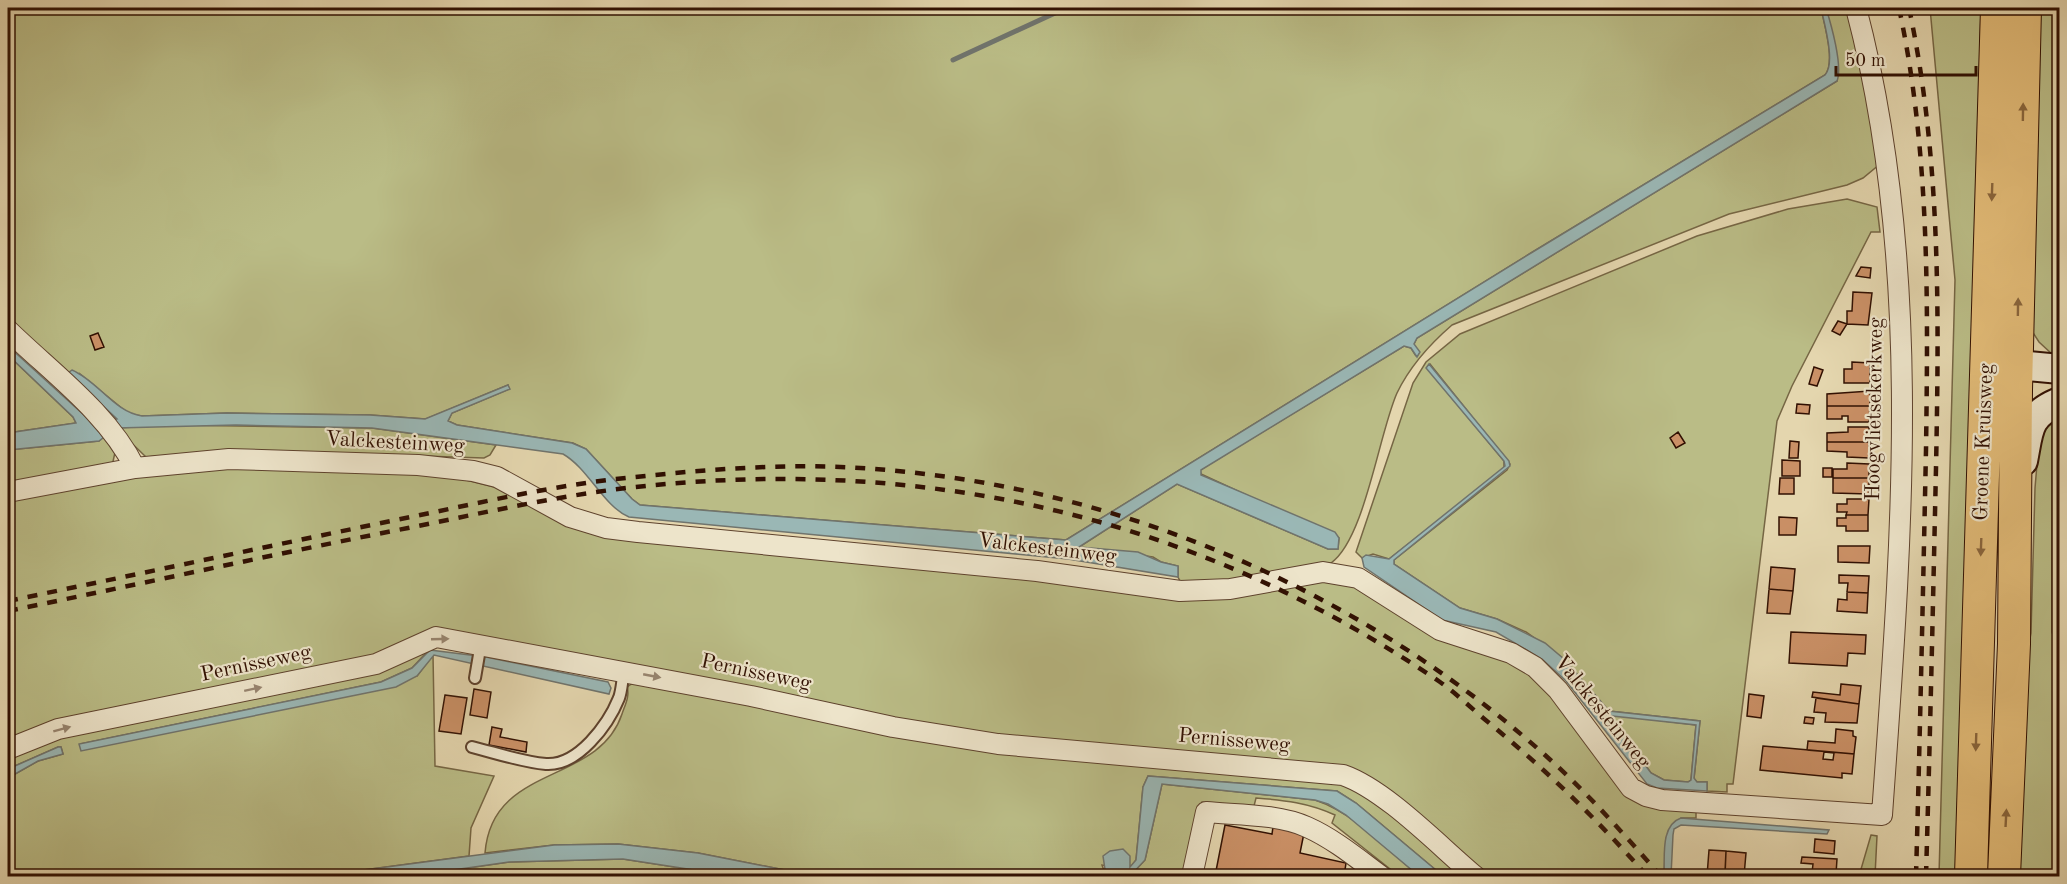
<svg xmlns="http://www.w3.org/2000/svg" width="2067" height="884" font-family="'Old Standard TT',serif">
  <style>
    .green { fill: #babc86; stroke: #766644; stroke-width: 1.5 }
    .water { fill: #9ab7b5; stroke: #70746d; stroke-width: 1.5; fill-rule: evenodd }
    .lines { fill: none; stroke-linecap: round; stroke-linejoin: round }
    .stream { stroke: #70746d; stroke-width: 5 }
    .building { fill: #ca9066; stroke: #311002; stroke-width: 1.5; fill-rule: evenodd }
    .lane-casing { stroke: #5e422d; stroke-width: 14 }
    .street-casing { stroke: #5e422d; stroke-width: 22 }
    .secondary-casing { stroke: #311002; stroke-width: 32 }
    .primary-casing { stroke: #311002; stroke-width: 34 }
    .lane { stroke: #ede4ca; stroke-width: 10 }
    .street { stroke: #ede4ca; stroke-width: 20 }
    .secondary { stroke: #ede4ca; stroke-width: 28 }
    .primary { stroke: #e2bb77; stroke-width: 32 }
    .rail { stroke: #311002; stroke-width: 4.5; stroke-dasharray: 10 10; stroke-linecap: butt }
    .oneway { fill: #8a663c }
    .oneway2 { fill: #988570 }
    .labels { text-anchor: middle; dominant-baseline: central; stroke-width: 4.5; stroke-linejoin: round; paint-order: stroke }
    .street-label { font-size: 21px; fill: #311002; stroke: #ede4ca }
  </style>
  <rect width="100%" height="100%" fill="#e4d6ae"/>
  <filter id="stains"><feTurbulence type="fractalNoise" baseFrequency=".00333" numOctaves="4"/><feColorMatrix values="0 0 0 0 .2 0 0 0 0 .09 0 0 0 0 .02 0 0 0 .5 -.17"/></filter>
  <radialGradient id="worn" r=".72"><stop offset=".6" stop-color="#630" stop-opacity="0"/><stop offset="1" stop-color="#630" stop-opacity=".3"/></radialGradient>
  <path class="green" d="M8,8h1813c3,15 15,55 4,67l-294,178 -465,287 -426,-35 -8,-6 -46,-50 -13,-6 -116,-18 -9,-4 4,-8 57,-24 -1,-4 -82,34 -56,-4 -143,-2 -85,3 -13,-2 -49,-40 1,10 36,36 -9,1 -100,-96z
    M1826,8h20l17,66 17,90 -17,14 -16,7 -118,29 -277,111c-22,19 -42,41 -55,68 -18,40 -32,146 -66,170l-105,20 -44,2 -4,-8v-11l-17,-4 -8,-5 -74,-10 98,-63 151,65h10l1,-11 -138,-64 -1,-4 204,-124 7,2 5,8 -2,-12 3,-6 420,-257 -1,-31z
    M1930,8h51l-21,868h-21l16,-596z
    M2037,8h22l1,303 -8,43 -13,-12 -9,-14z
    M1847,199l30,8 3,25h-9l-79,154 -15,35 -44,363h-6v8l-20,-1v-9h-10l-3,-3 6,-58 -91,-10 -45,-52 -38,-27 -29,-13 -37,-11 -66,-44v-4l113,-90 3,-6 -80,-100 -3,4 77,93v8l-115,90 -16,-5 -11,4 -6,-6 57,-169 13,-21 34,-28 237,-98 91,-27z
    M8,355l65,62 3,6 -68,10z
    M2052,416v216l8,23 -1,221h-41l7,-211 6,-32 4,-145 5,-59z
    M172,425l200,3 124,17 -6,10 -6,3 -245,-8 -93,7 -30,-29z
    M105,434l11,14 -4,18 -104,20v-36l91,-9z
    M265,465l161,5 84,21 35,20 534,71 261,-2 168,80 37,26 68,90 83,34v8h-15l-15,20 -2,38h-179l-70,-62 -52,-36 -410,-47 -486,-96 -459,108v-245l121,-21z
    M433,642v8l-7,3 -14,15 -31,14 -301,62 337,-68 16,-21 2,111 59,10 -23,52 -2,28 -151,20h-310v-98l30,-17 25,-7 -2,-7h-3l-50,22v-16l42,-17z
    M633,683l260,47 454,52 31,19 92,75h-27l-87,-73 -19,-12 -189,-15 -5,11 -7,73 -6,8 -28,-3 4,11h-291l-117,-23 -80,-9 -64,1 -69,8c7,-90 113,-67 137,-139 3,-9 8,-18 5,-27z
    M1615,715l81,10 -5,55 -3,2 -24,-2 -13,-7 -39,-54z
    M1162,784l153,16c40,13 72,50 104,76h-20l-67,-53 3,-8c-26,-12 -51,-15 -79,-17l-2,8 -52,-4 -13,74h-59l15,-16z
    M1871,835l6,1 -2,40h-16z
    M623,859l110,17 -146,-4 -34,4h-142l98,-14z"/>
  <path class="water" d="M1821,8h5c5,16 17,58 11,73l-420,257 -3,6 6,8 -3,5 -6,-9 -7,-2 -203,124v5l134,57 4,6 -1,11h-10l-151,-65 -98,63 59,5 23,10 17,4v11l-110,-18 -439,-42c-26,-11 -40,-48 -66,-63l-191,-26 -136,-3 -120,3 -17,13 -91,9v-17l68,-10 -3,-6 -65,-62v-9l88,80 21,-7 -49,-46 4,-3c26,11 42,42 70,46l85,-3 143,2 55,4 83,-34 2,4 -58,24 -4,8 9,4 115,18 14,6 46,50 8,6 426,35 465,-287 294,-178c11,-12 -1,-52 -4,-67z
    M1429,364l80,97 1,5 -116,94v4l66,44 37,11 48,24 19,16 45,52 91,10 -6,57 3,4h10v9l-50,-3 -10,-4 -81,-103 -24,-22 -46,-27 -54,-12 -78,-53 -2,-9 4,-3 23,4 116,-93 -1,-5 -78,-93zM1612,716l84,9 -5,55 -3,2 -24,-2 -13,-7 -39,-52z
    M430,650l56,7 122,25 3,6 -2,6 -175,-39 -17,21 -21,11 -315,64 -2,-7 302,-62 31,-14z
    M58,747h3l2,7 -25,7 -30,17v-9z
    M1148,776l189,15 19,12 87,73h-24l-73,-61 -18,-11 -13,-4 -153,-16 -17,76 -15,16h-24l-3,-20 7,-5 13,-2 7,7v11l6,-7 7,-73z
    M1681,818l148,12 -2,4 -146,-9 -7,4 -1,6 -2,41h-7c1,-18 -4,-51 17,-58z
    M618,844l80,9 117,23h-82l-110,-17 -114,3 -98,14h-93l236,-31z"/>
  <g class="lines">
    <path class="stream" d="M953,60l113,-52"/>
  </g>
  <path class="building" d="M1861,267l10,1 -1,10 -14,-2z
    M1853,292l19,1 -4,32 -21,-1v-13h5z
    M1838,321l9,3 -7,11 -8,-4z
    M98,333l6,14 -9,3 -5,-14z
    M1852,362l18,1v20h-26v-14h8z
    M1814,367l9,3 -6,16 -8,-2z
    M1870,391v15h-43v-12z
    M1797,404l13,1 -1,9 -13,-1z
    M1827,406h43l-1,16h-21v-6h-6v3h-15z
    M1848,427h21v15h-42v-9l21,-1z
    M1678,432l7,11 -9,5 -6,-10z
    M1790,441l9,1 -1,16h-9z
    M1827,442h42v16l-22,-1v-5l-20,-1z
    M1782,460l18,1v15h-18z
    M1847,463l22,1v14h-36v-9h14z
    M1823,468h9v9h-9z
    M1780,478h14v16h-15z
    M1833,478h36v16l-36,-1z
    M1847,499h22l-1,16h-22l1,-3h-10v-8h10z
    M1846,515h22v16h-22v-5h-9v-8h9z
    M1779,517l18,1 -1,17h-17z
    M1838,546h32l-1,17 -31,-1z
    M1771,567l24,2 -2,22 -24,-2z
    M1839,575l30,1 -1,17 -21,-1 1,-9h-9z
    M1769,589l24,2 -3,23 -23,-1z
    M1847,592l21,1 -1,20 -30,-2 1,-12 9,1z
    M1791,632l75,3 -1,19 -17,-1 -1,13 -58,-3z
    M1841,684l20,2 -2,18 -47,-7 1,-5 27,3z
    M474,689l17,3 -4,26 -17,-3z
    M1749,694l15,2 -3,22 -14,-2z
    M445,695l22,3 -6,36 -22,-3z
    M1816,698l43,6 -2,19 -32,-1 1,-9 -12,-1z
    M1805,717l9,1 -1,6 -9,-1z
    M492,727l10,2 -2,8 27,5 -1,10 -37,-7z
    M1836,729l17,2v5l3,1 -2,17 -47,-4 1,-9 27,2z
    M1763,746l91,8 -2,20 -10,-1v5l-82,-8zM1824,752l10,1 -1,7 -10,-1z
    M1225,825l47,9 1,-7 31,6 -4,20 46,10 -1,7 15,3 -1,3h-144z
    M1815,839l20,2 -1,13 -20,-2z
    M1709,850l17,1 -1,21 -9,-1 -1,5h-8z
    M1726,851l20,2 -2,23h-19z
    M1802,857l35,2 -1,15 -24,-1 1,-9 -12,-1z
    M1812,873l24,1v2h-24z"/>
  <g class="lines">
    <g class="lane-casing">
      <path id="lane" d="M475,678l6,-35
        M472,747c24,6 50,15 74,17 32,2 62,-39 73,-66 3,-8 3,-18 5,-27"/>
    </g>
    <g class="street-casing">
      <path id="street" d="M8,330c43,42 100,83 127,138
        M8,492l127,-24 94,-9 189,6 55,6 24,6 73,40 36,11 32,4 399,39 143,20 50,-2 93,-17 35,6 82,52 71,23 24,14 23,23 73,98 15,8 16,4 220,15c19,-268 43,-545 -26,-807
        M8,749l50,-20 318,-65 60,-27 315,59 142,31 105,17 345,31c43,15 96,71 132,101
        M1192,876l14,-64c32,3 72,2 101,15 27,12 51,32 74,49"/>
    </g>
    <g class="secondary-casing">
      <path id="secondary" d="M1997,378l20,-13 43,4
        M2023,461c6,-30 4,-45 34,-58"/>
    </g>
    <g class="primary-casing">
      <path id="primary" d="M1971,876l26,-868
        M2004,876l10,-232 2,-254 9,-382"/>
    </g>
    <use href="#lane" class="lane"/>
    <use href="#street" class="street"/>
    <use href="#secondary" class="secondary"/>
    <use href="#primary" class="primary"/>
    <path class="rail" d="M1899,8c31,144 29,295 27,442 -3,142 -6,284 -10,426
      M1909,8c32,150 30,307 27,460 -3,136 -6,272 -10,408
      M8,601c126,-26 252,-53 378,-79 76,-15 153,-34 230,-43 74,-8 150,-15 224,-12 263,11 522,120 716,298 38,35 71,73 105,111
      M8,611c133,-27 266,-57 400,-83 70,-14 140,-30 210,-39 297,-36 574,24 822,193 17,12 32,27 48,40 57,47 110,98 159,154"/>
  </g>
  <defs><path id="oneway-solid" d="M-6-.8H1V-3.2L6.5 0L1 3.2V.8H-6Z" transform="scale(1.5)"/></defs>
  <g class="oneway">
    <use href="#oneway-solid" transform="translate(2023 112) rotate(-89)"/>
    <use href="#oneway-solid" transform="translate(1992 192) rotate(92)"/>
    <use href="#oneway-solid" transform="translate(2018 307) rotate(-89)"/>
    <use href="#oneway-solid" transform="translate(1981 547) rotate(92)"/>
    <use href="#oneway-solid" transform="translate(1976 742) rotate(92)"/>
    <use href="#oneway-solid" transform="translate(2006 818) rotate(-87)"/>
  </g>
  <g class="oneway2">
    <use href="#oneway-solid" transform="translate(440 639) rotate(-2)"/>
    <use href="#oneway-solid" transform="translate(652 676) rotate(11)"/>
    <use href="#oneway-solid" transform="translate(253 689) rotate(-12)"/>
    <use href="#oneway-solid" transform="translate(62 729) rotate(-15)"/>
  </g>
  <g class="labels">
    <g class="street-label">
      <text transform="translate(1875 409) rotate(-89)">Hoogvlietsekerkweg</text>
      <text transform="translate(1984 442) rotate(-88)">Groene Kruisweg</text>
      <text transform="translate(395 443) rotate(3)">Valckesteinweg</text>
      <text transform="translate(1047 549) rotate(7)">Valckesteinweg</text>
      <text transform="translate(256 664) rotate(-12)">Pernisseweg</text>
      <text transform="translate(756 673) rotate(12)">Pernisseweg</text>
      <text transform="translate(1602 712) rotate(51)">Valckesteinweg</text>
      <text transform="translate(1234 741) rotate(5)">Pernisseweg</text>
    </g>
  </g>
  <rect width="2067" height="884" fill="none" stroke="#e4d6ae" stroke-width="30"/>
  <rect x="9" y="9" width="2049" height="866" fill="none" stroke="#311002" stroke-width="3"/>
  <rect x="15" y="15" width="2037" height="854" fill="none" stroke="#311002" stroke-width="1.5"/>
  <path d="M1836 66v9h140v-9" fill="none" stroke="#311002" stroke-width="3"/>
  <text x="1845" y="66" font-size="18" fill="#311002" stroke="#ede4ca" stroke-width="4.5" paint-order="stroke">50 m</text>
  <rect width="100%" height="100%" filter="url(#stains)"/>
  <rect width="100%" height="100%" fill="url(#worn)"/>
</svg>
